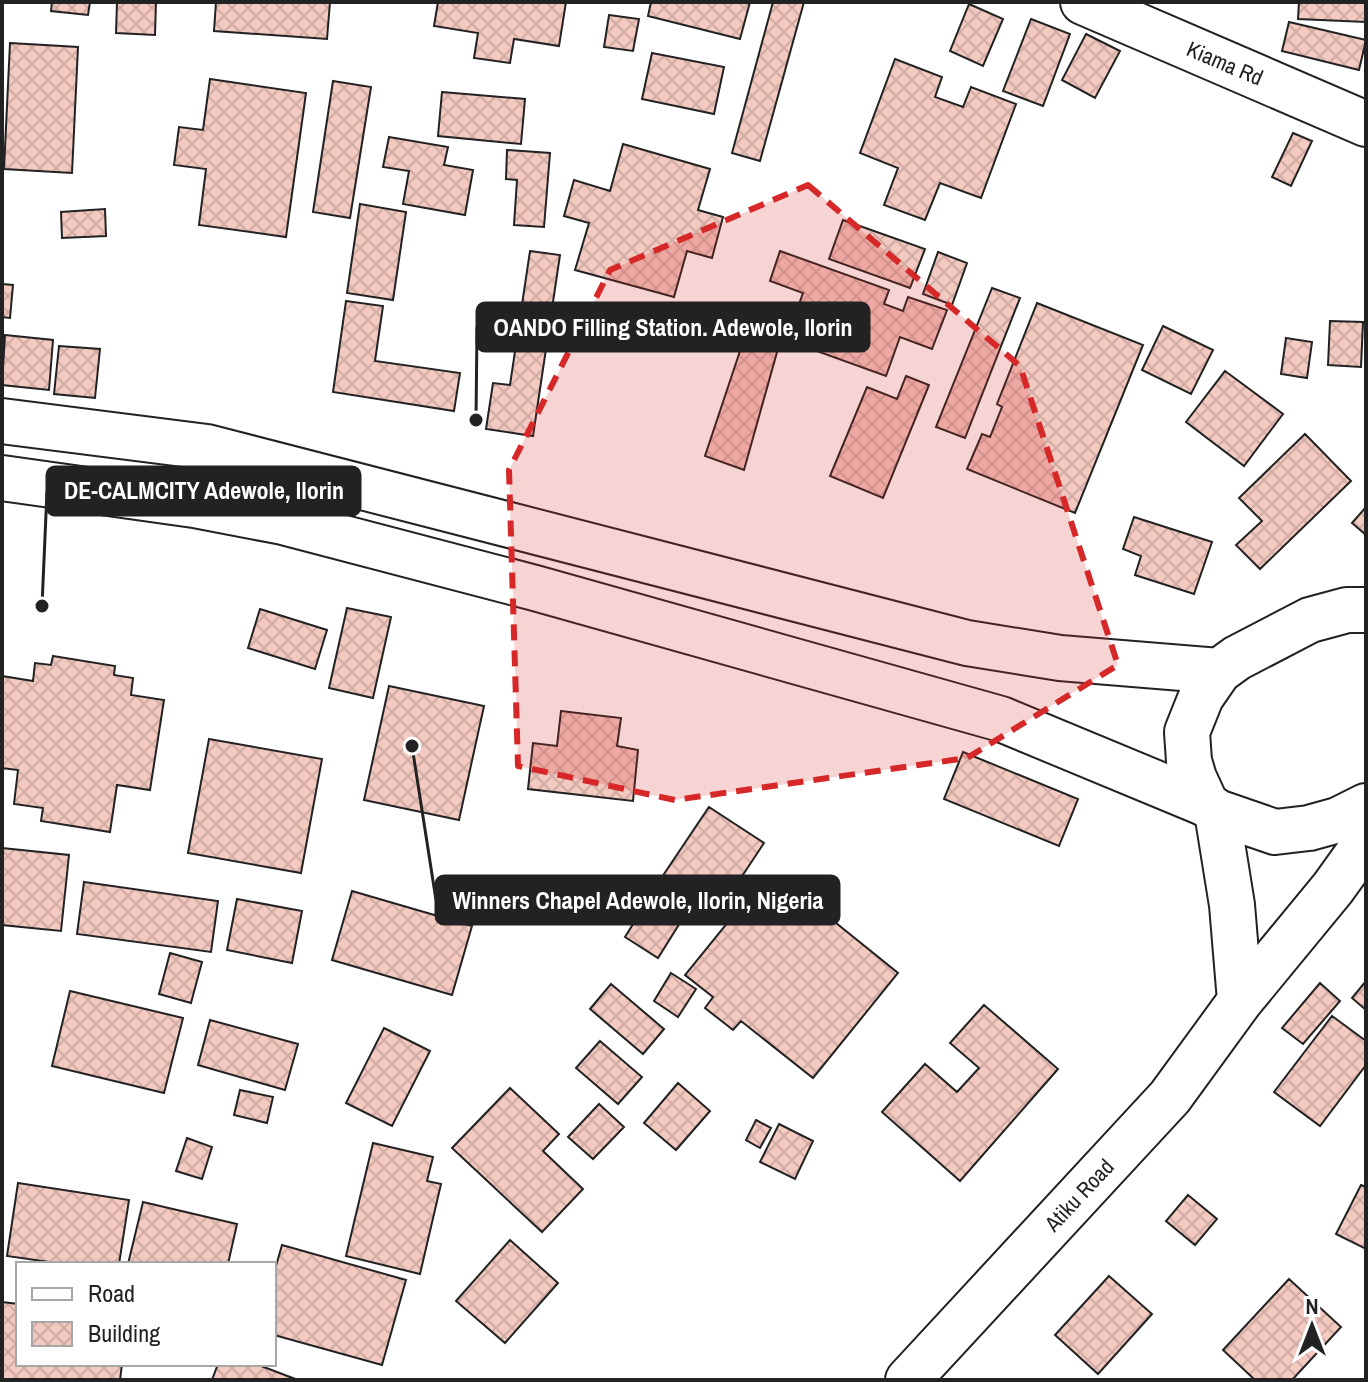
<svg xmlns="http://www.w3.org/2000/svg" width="1368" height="1382" font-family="'Archivo Narrow',sans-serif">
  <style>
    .building { fill: url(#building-cross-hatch); stroke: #222; stroke-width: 2 }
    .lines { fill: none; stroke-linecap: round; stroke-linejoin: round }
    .minor-casing { stroke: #222; stroke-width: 48 }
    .tertiary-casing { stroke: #222; stroke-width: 48 }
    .minor { stroke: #fff; stroke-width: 44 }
    .tertiary { stroke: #fff; stroke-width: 44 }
    .marked { fill: #d62828; fill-opacity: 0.2; stroke: #d62828; stroke-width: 6; stroke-dasharray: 16 10; stroke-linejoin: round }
    .labels { text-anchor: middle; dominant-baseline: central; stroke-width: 6; stroke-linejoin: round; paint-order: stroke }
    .street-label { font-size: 22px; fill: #222; stroke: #fff }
    .leader { fill: none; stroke: #222; stroke-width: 3 }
    .callout-dot { fill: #222; stroke: #fff; stroke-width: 3 }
    .callout { fill: #222; stroke: #222; stroke-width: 3 }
    .callout-label { font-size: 24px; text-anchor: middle; font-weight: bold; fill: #fff }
  </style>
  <defs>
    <pattern id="building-cross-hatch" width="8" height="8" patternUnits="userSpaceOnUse" patternTransform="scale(2)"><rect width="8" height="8" fill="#f3c9c0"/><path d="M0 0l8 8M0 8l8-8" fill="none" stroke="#d0aca5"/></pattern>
  </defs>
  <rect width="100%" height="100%" fill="#fff"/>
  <path class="building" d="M52,2h38l-2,13 -37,-4z
    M117,2h39l-1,33 -39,-2z
    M216,2h114l-3,37 -113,-8z
    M438,2h128l-7,44 -45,-7 -4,24 -36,-5 4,-25 -44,-7z
    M651,2h99l-10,37 -92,-23z
    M773,2h31l-44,159 -28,-8z
    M1299,2h67v20l-68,-3z
    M969,4l34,15 -20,47 -33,-15z
    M609,15l30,4 -6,32 -29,-4z
    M1031,19l39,15 -27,72 -40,-15z
    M1289,22l77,18 -7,30 -77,-19z
    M1086,34l34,17 -25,47 -33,-18z
    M10,43l68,4 -6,126 -68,-4z
    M652,53l72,14 -10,47 -72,-15z
    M895,59l47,18 -7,20 28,10 8,-20 45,17 -35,94 -41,-15 -15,37 -41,-15 14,-37 -38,-15z
    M210,79l96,14 -20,144 -87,-12 7,-56 -32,-4 5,-38 24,3z
    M333,81l38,6 -21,131 -37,-6z
    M442,92l83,7 -4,45 -83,-8z
    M1293,133l19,8 -21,45 -19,-9z
    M389,137l59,10 -4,18 29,5 -8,45 -62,-11 6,-33 -26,-4z
    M623,144l87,25 -12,41 25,7 -11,41 -25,-7 -13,46 -99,-27 14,-47 -25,-7 10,-36 36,11z
    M507,150l43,3 -6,74 -30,-2 3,-45 -11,-1z
    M360,204l46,8 -13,88 -46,-7z
    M105,209l1,27 -44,2 -1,-26z
    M843,220l82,29 -15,39 -81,-29z
    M530,251l30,4 -27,181 -47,-7 7,-46 17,2z
    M780,251l109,39 -5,14 19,7 5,-14 39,13 -15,39 -32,-12 -14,39 -100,-36 17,-47 -33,-12z
    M938,252l29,11 -15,42 -29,-11z
    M2,284l11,1 -3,33 -8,-1z
    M992,288l28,10 -55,140 -29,-11z
    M346,301l37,5 -8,55 85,12 -6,38 -121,-19z
    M1037,303l106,42 -68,168 -108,-44 15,-35 8,3 12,-30 -5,-3z
    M1330,321l33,1 -2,45 -33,-2z
    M1163,326l50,24 -22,44 -49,-24z
    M746,333l33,12 -35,125 -39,-14z
    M5,335l48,5 -4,50 -47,-5z
    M1286,338l26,4 -5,36 -26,-4z
    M59,346l41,3 -5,49 -41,-4z
    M1225,371l58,43 -39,52 -58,-44z
    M906,376l23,9 -46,113 -53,-22 37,-89 30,12z
    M1305,434l46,47 -91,88 -24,-24 26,-24 -23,-23z
    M1366,507v28l-14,-12z
    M1134,517l78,25 -18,52 -59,-19 6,-19 -18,-7z
    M347,608l44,9 -18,81 -44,-10z
    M260,609l67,21 -12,39 -67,-21z
    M53,656l62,10 -1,9 19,3 -2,17 33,5 -14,90 -33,-5 -7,47 -69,-11 2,-13 -29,-4 4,-34 -16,-2v-92l31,5 2,-18 16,2z
    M389,686l95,20 -25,114 -95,-20z
    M561,711l60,7 -4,28 21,4 -5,51 -105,-12 5,-46 24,3z
    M209,739l113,20 -21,114 -113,-20z
    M963,752l115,47 -19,47 -115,-47z
    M709,807l55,36 -47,71 -55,-37z
    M2,848l67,7 -8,76 -59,-6z
    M779,877l119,96 -85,105 -72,-57 -8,9 -28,-22 8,-11 -28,-22 65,-80 8,8z
    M84,882l134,19 -7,51 -134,-18z
    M655,889l33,21 -30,48 -33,-21z
    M352,891l120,35 -20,69 -120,-35z
    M237,899l65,12 -10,52 -65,-13z
    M170,953l32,9 -11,41 -32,-9z
    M671,973l25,16 -18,28 -24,-16z
    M1366,981v29l-14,-12z
    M1320,983l20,18 -37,43 -21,-16z
    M611,984l53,45 -21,25 -53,-45z
    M70,991l113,27 -19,75 -112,-27z
    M984,1005l74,64 -98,112 -78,-69 43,-48 32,28 22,-24 -29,-25z
    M1332,1016l34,25v24l-46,61 -46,-34z
    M210,1020l88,24 -13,46 -87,-25z
    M384,1028l46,23 -38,75 -46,-23z
    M600,1041l42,36 -24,27 -42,-36z
    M678,1083l32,28 -34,39 -32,-27z
    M510,1088l49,46 -16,17 40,38 -41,43 -90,-84z
    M240,1090l33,7 -6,26 -33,-8z
    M599,1104l25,23 -31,32 -25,-22z
    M756,1120l15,8 -11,20 -14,-8z
    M779,1124l34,17 -18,38 -35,-17z
    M187,1138l25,9 -10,32 -26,-8z
    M373,1143l60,14 -6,24 14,3 -21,90 -74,-18z
    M18,1183l111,17 -10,64h-56l-56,-8z
    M1361,1185l5,2v62l-30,-15z
    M1188,1195l29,24 -22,26 -29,-24z
    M143,1202l94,22 -9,40h-100z
    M510,1240l48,43 -53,60 -49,-42z
    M282,1245l124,35 -24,85 -108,-30v-62z
    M1109,1276l43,38 -54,60 -43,-39z
    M1289,1279l52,48 -49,53h-37l-32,-30z
    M2,1302l16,2v60h104l-2,16h-118z
    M218,1364h38l42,16h-86z"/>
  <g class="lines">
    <g class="minor-casing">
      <path id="minor" d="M1083,2l283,122
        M2,421l205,26 760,196 93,15 159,13
        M2,478l192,27 89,17 252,66 466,131 205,85"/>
    </g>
    <g class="tertiary-casing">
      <path id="tertiary" d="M1366,610h-19l-37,10 -73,38 -18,13 -18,26 -14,35 2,29 5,17 12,26 11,8 58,20 34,-4 29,-8 28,-14
        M1217,812l15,93 8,96
        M908,1380l262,-283 70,-96 93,-113 33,-46"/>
    </g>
    <use href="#minor" class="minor"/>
    <use href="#tertiary" class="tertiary"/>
  </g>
  <path class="marked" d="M808,185l212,181 98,299 -151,93 -292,42 -157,-34 -9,-296 101,-200z"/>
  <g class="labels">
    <g class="street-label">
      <text transform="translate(1225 63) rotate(23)">Kiama Rd</text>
      <text transform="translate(1079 1195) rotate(-47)">Atiku Road</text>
    </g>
  </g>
  <path class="leader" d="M476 420L477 327M42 606L47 491M412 746L436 900"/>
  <g class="callout-dot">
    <circle cx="476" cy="420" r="8"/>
    <circle cx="42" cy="606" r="8"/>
    <circle cx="412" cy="746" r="8"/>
  </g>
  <g class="callout">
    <rect x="477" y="303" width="392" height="48" rx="8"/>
    <rect x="47" y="467" width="313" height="48" rx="8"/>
    <rect x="436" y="876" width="403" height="48" rx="8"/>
  </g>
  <g class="callout-label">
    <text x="673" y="336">OANDO Filling Station. Adewole, Ilorin</text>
    <text x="204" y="499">DE-CALMCITY Adewole, Ilorin</text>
    <text x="638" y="909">Winners Chapel Adewole, Ilorin, Nigeria</text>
  </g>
  <rect width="1368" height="1382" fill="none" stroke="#222222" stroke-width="8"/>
  <rect x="16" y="1262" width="260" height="104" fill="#ffffff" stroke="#a7a7a7" stroke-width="2"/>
  <rect x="32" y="1288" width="40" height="12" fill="#ffffff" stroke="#a7a7a7" stroke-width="2"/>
  <text x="88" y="1302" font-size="24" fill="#222222">Road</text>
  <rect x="32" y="1322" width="40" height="24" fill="url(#building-cross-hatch)" stroke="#a7a7a7" stroke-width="2"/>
  <text x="88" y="1342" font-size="24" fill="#222222">Building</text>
  <g transform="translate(1312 1326)" stroke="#ffffff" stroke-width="6" paint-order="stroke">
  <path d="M0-6L14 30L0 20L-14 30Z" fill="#222222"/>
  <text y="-12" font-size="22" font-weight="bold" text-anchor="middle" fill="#222222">N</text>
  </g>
</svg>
